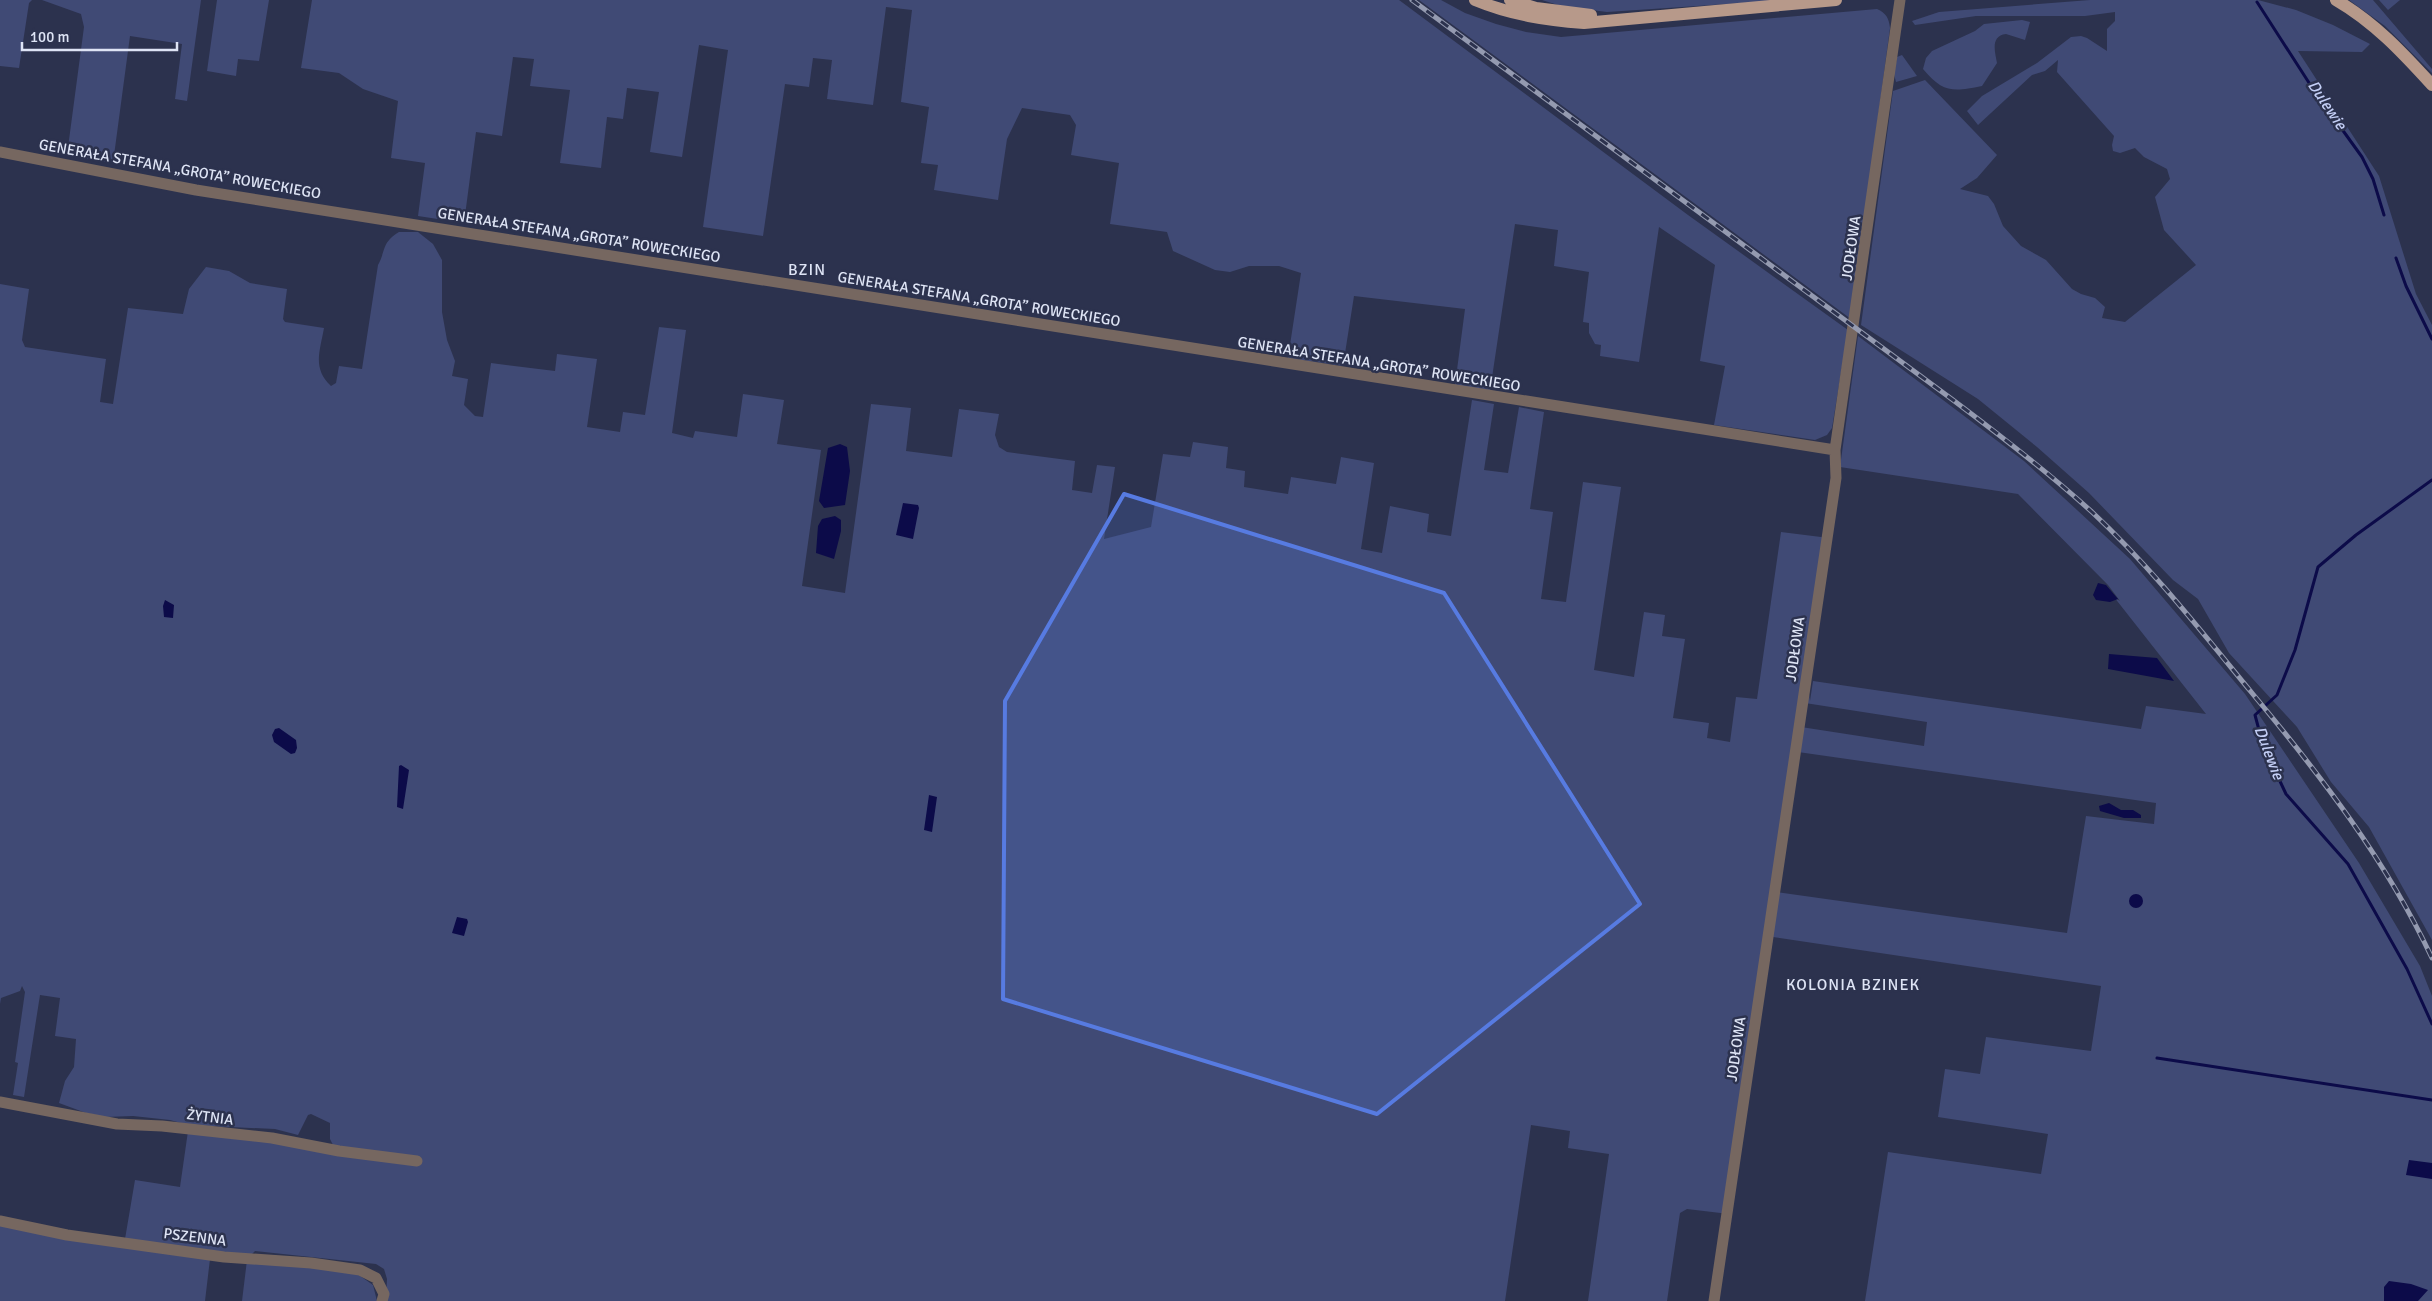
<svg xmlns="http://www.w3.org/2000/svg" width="2432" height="1301" font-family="Signika,sans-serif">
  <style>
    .green { fill: #404a75; fill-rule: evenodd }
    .water { fill: #0c0b49 }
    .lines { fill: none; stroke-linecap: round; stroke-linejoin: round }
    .stream { stroke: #0c0b49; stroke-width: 3 }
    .minor { stroke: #766760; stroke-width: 11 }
    .primary { stroke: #b7998a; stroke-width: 12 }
    .rail-casing { stroke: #949ab0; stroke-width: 5 }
    .rail { stroke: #2c324e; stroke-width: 3; stroke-dasharray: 9; stroke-linecap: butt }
    .marked { fill: #577be1; fill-opacity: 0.2; stroke: #577be1; stroke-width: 4; stroke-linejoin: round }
    .labels { text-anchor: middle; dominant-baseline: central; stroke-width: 5; stroke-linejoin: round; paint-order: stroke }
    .street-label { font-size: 15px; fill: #dee4f5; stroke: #2c324e }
    .water-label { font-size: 16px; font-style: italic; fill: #c4cff6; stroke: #2c324e }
    .neighbourhood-label { font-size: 16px; letter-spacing: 1px; fill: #dee4f5; stroke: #2c324e }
  </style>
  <rect width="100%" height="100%" fill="#2c324e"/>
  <path class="green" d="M0,0h32l-3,3 -10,65 -19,-2z
    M42,0h159l-14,101 -12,-2 7,-55 -52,-8 -17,127 -46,-8 17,-128 -3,-13z
    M217,0h52l-10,61 -21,-2 -2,17 -29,-5z
    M312,0h1087l289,215 160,115 -16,98 -5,7 -12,5 -101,-15 11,-59 -25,-5 15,-96 -56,-38 -20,135 -39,-6 1,-11 -6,-1 -6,-11v-10l-6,-1 6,-50 -35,-6 4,-36 -43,-6 -25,167 -35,-6 10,-76 -111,-13 -11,70 -55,-8 13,-85 -22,-7h-30l-19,6 -15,-2 -42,-19 -6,-19 -57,-8 9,-61 -48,-8 5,-30 -6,-10 -48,-7 -15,31 -9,61 -64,-10 4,-25 -17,-2 8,-56 -28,-5 11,-92 -26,-3 -13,98 -46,-6 5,-39 -19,-2 -4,29 -24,-3 -22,152 -60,-9 25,-177 -29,-5 -17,112 -32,-5 9,-60 -32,-4 -4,31 -16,-2 -6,51 -41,-5 10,-73 -40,-4 4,-27 -21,-2 -11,79 -26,-4 -12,91 -46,-7 7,-53 -34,-5 7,-57 -35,-12 -24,-16 -38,-5z
    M1419,0h22l24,13 31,11 30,8 35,5 316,-28c9,4 12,9 13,19l-39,291z
    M1542,0h247l-182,12 -46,-6z
    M2090,0h168l38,10 37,15 37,19 -8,8 -64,-1 81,125 37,118 16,31v615l-63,-113 -38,-45 -34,-55 -68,-74 -31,-54 -25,-19 -84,-87 -52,-46 -59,-48 -117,-74 32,-234 32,-11 72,75 -20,23 -17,11 28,7 6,8 9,22 18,20 25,14 26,29 9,5 14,4 10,9 -3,11 23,4 71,-57 -32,-35 -9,-33 15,-18 -3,-10 -23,-12 -9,-9 -15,5 -7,-2 -1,-6 2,-9 -57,-64 1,-12 -13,11 -13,4 -54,50 -11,-14 15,-15 55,-33 34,-26 10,-1 6,2 20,13v-22l8,-8v-9l-30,4h-109l-61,9 -3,-4 27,-9z
    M2349,0h24l59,69v4l-47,-47z
    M2379,0h21l-12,10z
    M2022,20l8,2 -5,18 -19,-6c-16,2 -11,18 -9,29l-15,23c-29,6 -39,7 -59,-17l3,-11 6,-7 43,-20 9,-7z
    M1902,55l15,21 -21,6 -2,-8 3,-17z
    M399,232h19l15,12 9,16v52l5,28 8,21 -3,15 16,3 -4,26 11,11 8,1 8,-54 64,8 2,-17 40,5 -10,68 33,5 3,-20 22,3 14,-88 27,3 -14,103 21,5 2,-7 42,6 6,-43 41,6 -7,44 44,6 -19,136 43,7 26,-189 40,4 -5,43 46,6 7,-48 40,5 -4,21 4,12 8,5 68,9 -3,29 20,3 5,-28 18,2 -11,72 47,-12 12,-73 27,3 3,-15 35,5 -2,21 19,3 -1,16 44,7 3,-17 45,7 5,-27 33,6 -13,86 21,4 8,-47 39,8 -2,18 24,4 21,-136 22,4 -10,66 24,3 11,-66 25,5 -14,97 23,3 -12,87 25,3 17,-120 38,5 -27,183 40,7 10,-65 21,3 -3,21 23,3 -12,79 36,5 -2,15 23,4 6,-45 21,2 24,-167 48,6 -22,142 3,21 3,-20 328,48 5,-23 60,8 -92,-117 6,4 -12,-16 -90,-91 -178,-27 18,-131 166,125 106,98 115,135 114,169 61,103 12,30v305h-567l23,-149 153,22 7,-40 -110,-17 7,-48 35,5 6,-37 105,14 10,-65 -328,-49 -44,277 -42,-5 -7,4 -13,88h-79l21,-147 -41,-6 2,-17 -39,-6 -26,176h-1119l1,-22 -3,-10 -8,-5 -121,-13 -5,5 -125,-17 10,-59 45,7 8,-56 146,16 -4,-8v-16l-19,-9 -3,1 -10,20 -23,-6 -87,-4 -18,-5 -37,-4 -28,1 -19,-4 -27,-10 6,-22 9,-14 2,-28 -21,-3 5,-38 -20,-3 -16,102 -11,-2 5,-32 -3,-1 10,-70 -3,-6 -2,5 -19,7 -1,6v-720l29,5 -7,51 3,7 81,12 -6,43 13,2 15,-96 55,6 6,-25 17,-22 23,4 21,12 37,6 -4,30 2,3 39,6c-4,23 -12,40 7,58l5,-3 3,-17 23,3 16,-104c8,-14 3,-22 21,-33zM1805,703l122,19 -3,24 -123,-19zM1798,752l358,51 -2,21 -68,-8 -19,117 -290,-41z
    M0,1225l210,34 -5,42h-205z
    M247,1260l109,13 17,12 4,16h-135z"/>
  <path class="water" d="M840,444l7,3 3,24 -5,34 -21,3 -5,-7 9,-53z
    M903,503l15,2 1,3 -6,31 -17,-4z
    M835,516l6,4v11l-7,28 -18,-6 2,-27 4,-7z
    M2098,583l8,2 12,14 -8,3 -14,-2 -3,-5z
    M165,600l9,5 -1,13 -9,-1 -1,-11z
    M2109,654l48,4 17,23 -66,-12z
    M279,728l17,12 1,8 -2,5 -4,1 -17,-12 -2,-7 3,-6z
    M401,765l8,5 -6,39 -6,-2 2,-41z
    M929,795l8,2 -5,35 -8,-2z
    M2109,803l12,7h12l8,5v3h-17l-24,-7 -1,-5z
    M2129 901a7 7 0 1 1 14 0a7 7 0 1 1-14 0Z
    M457,917l10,2 1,3 -4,14 -12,-3z
    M2409,1160l23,3v16l-26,-4z
    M2389,1281l22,3 17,6 -10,11h-34v-14z"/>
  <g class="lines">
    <path class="stream" d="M2257,2l56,87 49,68 11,22 11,36
      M2396,258l10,28 26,53
      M2432,480l-76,55 -38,32 -23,83 -18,45 -22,20 8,30 23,49 62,70 59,105 25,55
      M2157,1058l275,42"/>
    <path class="minor" d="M0,152l196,38 1639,260
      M0,1102l117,22 45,2 110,12 67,13 78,10
      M0,1221l67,14 157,22 87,6 49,7 16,8 8,16 -2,7
      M1714,1301l122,-823 -1,-28 65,-450"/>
    <path class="primary" d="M1475,0c36,15 71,20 109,23l252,-23
      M1510,0l26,8 55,7
      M2336,0c38,22 66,52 96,85"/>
    <g class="rail-casing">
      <path id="rail" d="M1412,0l541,400c48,36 95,72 139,112 59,55 109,119 160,181 69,83 134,167 180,265"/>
    </g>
    <use href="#rail" class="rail"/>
  </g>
  <path class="marked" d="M1124,494l320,99 196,311 -263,210 -374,-115 2,-298z"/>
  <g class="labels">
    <g class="street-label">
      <text transform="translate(180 169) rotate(10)">GENERAŁA STEFANA „GROTA” ROWECKIEGO</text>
      <text transform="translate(579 235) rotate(9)">GENERAŁA STEFANA „GROTA” ROWECKIEGO</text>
      <text transform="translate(1851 248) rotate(-82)">JODŁOWA</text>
      <text transform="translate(979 299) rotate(9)">GENERAŁA STEFANA „GROTA” ROWECKIEGO</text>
      <text transform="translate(1379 364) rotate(9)">GENERAŁA STEFANA „GROTA” ROWECKIEGO</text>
      <text transform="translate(1795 649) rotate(-82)">JODŁOWA</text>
      <text transform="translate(1736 1049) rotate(-82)">JODŁOWA</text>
      <text transform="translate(210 1117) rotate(7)">ŻYTNIA</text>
      <text transform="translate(195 1237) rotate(7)">PSZENNA</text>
    </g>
    <g class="water-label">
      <text transform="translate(2327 105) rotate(56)">Dulewie</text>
      <text transform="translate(2269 753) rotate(69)">Dulewie</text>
    </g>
    <g class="neighbourhood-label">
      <text x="807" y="270">BZIN</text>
      <text x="1853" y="985">KOLONIA BZINEK</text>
    </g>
  </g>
  <path d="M22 42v8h155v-8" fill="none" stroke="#dee4f5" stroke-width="2.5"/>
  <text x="30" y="42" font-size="15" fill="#dee4f5" stroke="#2c324e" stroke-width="4" paint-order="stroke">100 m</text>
</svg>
